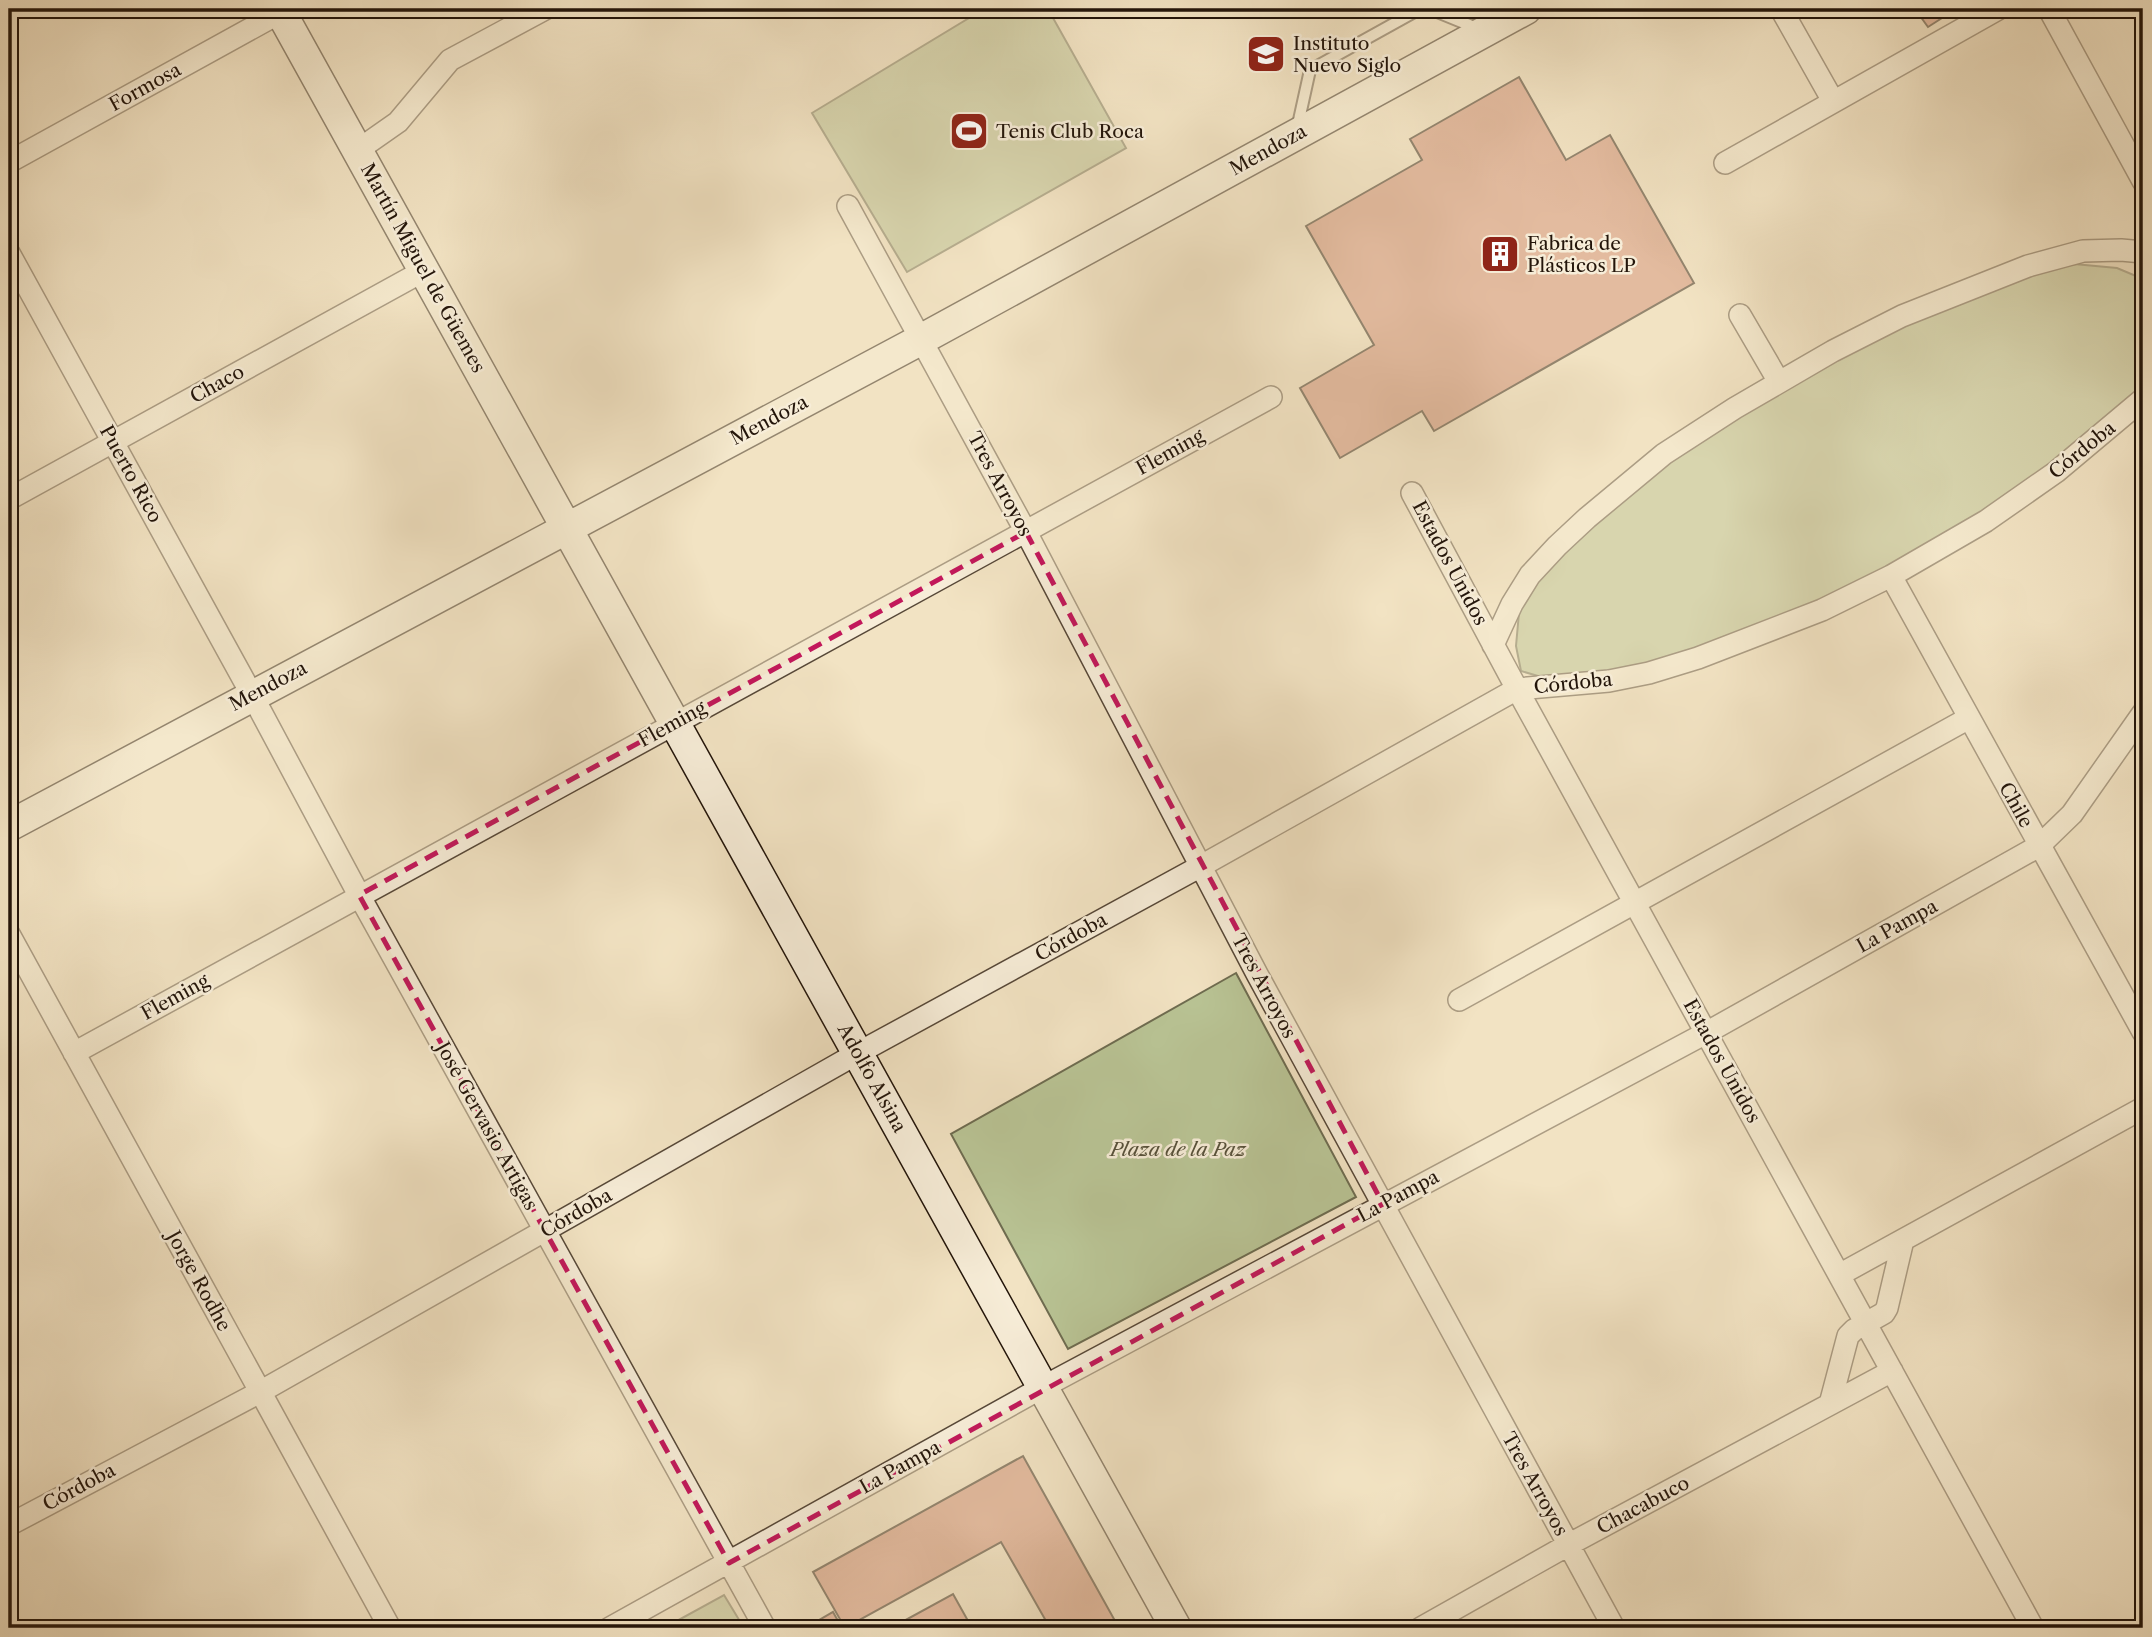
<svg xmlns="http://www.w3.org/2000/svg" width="2152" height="1637" font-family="'Libre Caslon Text',serif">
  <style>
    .green { fill: #b9c495; stroke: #6e6c50; stroke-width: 2 }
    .building { fill: #d18a74; stroke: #23150a; stroke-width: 2 }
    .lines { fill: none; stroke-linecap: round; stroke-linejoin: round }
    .service-casing { stroke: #574838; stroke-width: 14 }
    .minor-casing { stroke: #574838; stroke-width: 24 }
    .secondary-casing { stroke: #23150a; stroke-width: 33 }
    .service { stroke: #f7edd8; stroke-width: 10 }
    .minor { stroke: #f7edd8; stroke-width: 21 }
    .secondary { stroke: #f7edd8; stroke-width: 30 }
    .marked { fill: none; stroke: #c2185b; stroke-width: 5; stroke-dasharray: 14 9; stroke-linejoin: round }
    .labels { text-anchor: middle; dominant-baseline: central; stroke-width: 5; stroke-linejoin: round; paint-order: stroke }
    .poi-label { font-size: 19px; fill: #23150a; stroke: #f7edd8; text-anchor: start }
    .street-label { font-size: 19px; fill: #23150a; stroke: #f7edd8 }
    .park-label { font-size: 19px; font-style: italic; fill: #58523b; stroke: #f7edd8 }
  </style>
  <rect width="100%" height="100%" fill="#f2e3c3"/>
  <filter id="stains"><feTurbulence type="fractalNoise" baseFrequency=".00286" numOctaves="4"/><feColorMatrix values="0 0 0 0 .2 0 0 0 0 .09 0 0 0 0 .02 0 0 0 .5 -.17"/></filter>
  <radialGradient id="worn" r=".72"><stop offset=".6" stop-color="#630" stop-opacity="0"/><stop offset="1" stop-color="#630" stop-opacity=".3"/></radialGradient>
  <path class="green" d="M984,9h64l78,139 -219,124 -95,-159z
    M2074,264l43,4 26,11v114l-48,41 -205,141 -242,94 -80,11 -30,-4 -17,-5 -5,-25 3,-33 15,-35 133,-120 170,-104 193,-83z
    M1236,973l120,224 -288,152 -117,-215z
    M724,1595l20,33h-80z"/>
  <path class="building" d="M1915,9h41l-28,18z
    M1519,77l47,83 44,-25 84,148 -260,148 -12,-20 -82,47 -40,-70 74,-43 -68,-119 116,-66 -12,-21z
    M1023,1456l96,172h-69l-49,-86 -156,86 -32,-56z
    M953,1594l19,34h-81z
    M833,1612l9,16h-32l-1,-2z"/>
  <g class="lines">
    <g class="service-casing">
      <path id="service" d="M1430,9l49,20
        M1297,129l13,-59 110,-61"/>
    </g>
    <g class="minor-casing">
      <path id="minor" d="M1781,9l52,92
        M2049,9l94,172
        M358,150l40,-28 52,-62 95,-51
        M9,162l272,-150
        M1725,163l273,-154
        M848,206l178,326 231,442 357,654
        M9,253l243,442 107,200 406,733
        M1740,315l39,67
        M1412,493l105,196 516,939
        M9,499l416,-229
        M1891,576l252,456
        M1493,645l19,-41 18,-29 27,-29 30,-28 77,-64 71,-46 98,-57 69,-35 126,-50 55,-15 38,-1 22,2
        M9,934l381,694
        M1459,1000l510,-282
        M74,1053l1197,-656
        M1839,1275l304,-167
        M1830,1404l18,-68 6,-6 30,-17 3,-5 16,-68
        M9,1525l251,-133 598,-339 343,-187 316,-177 92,-8 40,-8 49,-15 124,-48 69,-34 95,-55 70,-49 87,-73
        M610,1628l433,-241 663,-354 333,-187 33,-32 71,-101
        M1421,1628l147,-83 324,-174"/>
    </g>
    <g class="secondary-casing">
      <path id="secondary" d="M279,9l897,1619
        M9,826l913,-487 604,-330"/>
    </g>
    <use href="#service" class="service"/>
    <use href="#minor" class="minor"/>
    <use href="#secondary" class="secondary"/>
  </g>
  <path d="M0 0H2152V1637H0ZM1026,532l357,672 -654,359 -370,-668z" fill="#f2e3c3" fill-opacity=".55" fill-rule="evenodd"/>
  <path class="marked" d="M1026,532l357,672 -654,359 -370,-668z"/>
  <defs>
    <g id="school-square" transform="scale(2.0125)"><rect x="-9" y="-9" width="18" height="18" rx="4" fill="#8f2418" stroke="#f7edd8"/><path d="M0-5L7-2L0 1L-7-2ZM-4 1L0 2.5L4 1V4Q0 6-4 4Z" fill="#fff"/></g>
    <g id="stadium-square" transform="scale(2.0125)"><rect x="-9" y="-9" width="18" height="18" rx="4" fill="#8f2418" stroke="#f7edd8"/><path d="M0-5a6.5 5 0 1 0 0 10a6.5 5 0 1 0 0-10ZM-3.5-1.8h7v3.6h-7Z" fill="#fff"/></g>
    <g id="building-square" transform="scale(2.0125)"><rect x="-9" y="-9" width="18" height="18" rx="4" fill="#8f2418" stroke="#f7edd8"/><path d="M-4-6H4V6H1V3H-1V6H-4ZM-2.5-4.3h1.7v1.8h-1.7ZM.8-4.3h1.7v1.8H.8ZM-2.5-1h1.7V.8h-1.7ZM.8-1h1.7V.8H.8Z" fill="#fff"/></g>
  </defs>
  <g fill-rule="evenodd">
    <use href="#school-square" x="1266" y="54"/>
    <use href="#stadium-square" x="969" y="131"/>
    <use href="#building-square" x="1500" y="254"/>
  </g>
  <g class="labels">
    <g class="poi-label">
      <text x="1293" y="43">Instituto<tspan x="1293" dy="22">Nuevo Siglo</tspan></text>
      <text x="996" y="131">Tenis Club Roca</text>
      <text x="1527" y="243">Fabrica de<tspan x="1527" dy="22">Plásticos LP</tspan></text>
    </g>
    <g class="street-label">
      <text transform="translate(145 87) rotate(-29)">Formosa</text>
      <text transform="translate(1268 150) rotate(-29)">Mendoza</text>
      <text transform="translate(423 268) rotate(61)">Martín Miguel de Güemes</text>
      <text transform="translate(217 384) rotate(-29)">Chaco</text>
      <text transform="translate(769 420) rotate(-28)">Mendoza</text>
      <text transform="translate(2082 450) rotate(-39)">Córdoba</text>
      <text transform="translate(1170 452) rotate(-29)">Fleming</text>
      <text transform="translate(131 474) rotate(61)">Puerto Rico</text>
      <text transform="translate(1000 484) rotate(62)">Tres Arroyos</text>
      <text transform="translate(1450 563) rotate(62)">Estados Unidos</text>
      <text transform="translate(1573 683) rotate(-6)">Córdoba</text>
      <text transform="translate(268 686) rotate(-28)">Mendoza</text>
      <text transform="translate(672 724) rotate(-29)">Fleming</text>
      <text transform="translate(2016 805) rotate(61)">Chile</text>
      <text transform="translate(1897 926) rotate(-29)">La Pampa</text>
      <text transform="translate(1071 937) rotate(-29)">Córdoba</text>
      <text transform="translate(1264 986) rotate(62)">Tres Arroyos</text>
      <text transform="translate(175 997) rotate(-29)">Fleming</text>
      <text transform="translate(1722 1061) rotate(61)">Estados Unidos</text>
      <text transform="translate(872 1078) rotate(61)">Adolfo Alsina</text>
      <text transform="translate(487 1126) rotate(61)">José Gervasio Artigas</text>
      <text transform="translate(1398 1196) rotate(-28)">La Pampa</text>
      <text transform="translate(576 1213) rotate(-30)">Córdoba</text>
      <text transform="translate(199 1281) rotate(61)">Jorge Rodhe</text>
      <text transform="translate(900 1467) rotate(-29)">La Pampa</text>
      <text transform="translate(1535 1484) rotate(61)">Tres Arroyos</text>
      <text transform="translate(79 1487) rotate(-28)">Córdoba</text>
      <text transform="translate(1643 1505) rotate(-28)">Chacabuco</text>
    </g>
    <g class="park-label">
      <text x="1178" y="1149">Plaza de la Paz</text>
    </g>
  </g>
  <rect width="2152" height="1637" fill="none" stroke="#f2e3c3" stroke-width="35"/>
  <rect x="10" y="10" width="2131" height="1616" fill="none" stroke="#23150a" stroke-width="3.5"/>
  <rect x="18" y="18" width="2117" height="1602" fill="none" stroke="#23150a" stroke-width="2"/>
  <rect width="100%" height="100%" filter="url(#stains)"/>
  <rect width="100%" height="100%" fill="url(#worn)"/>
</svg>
